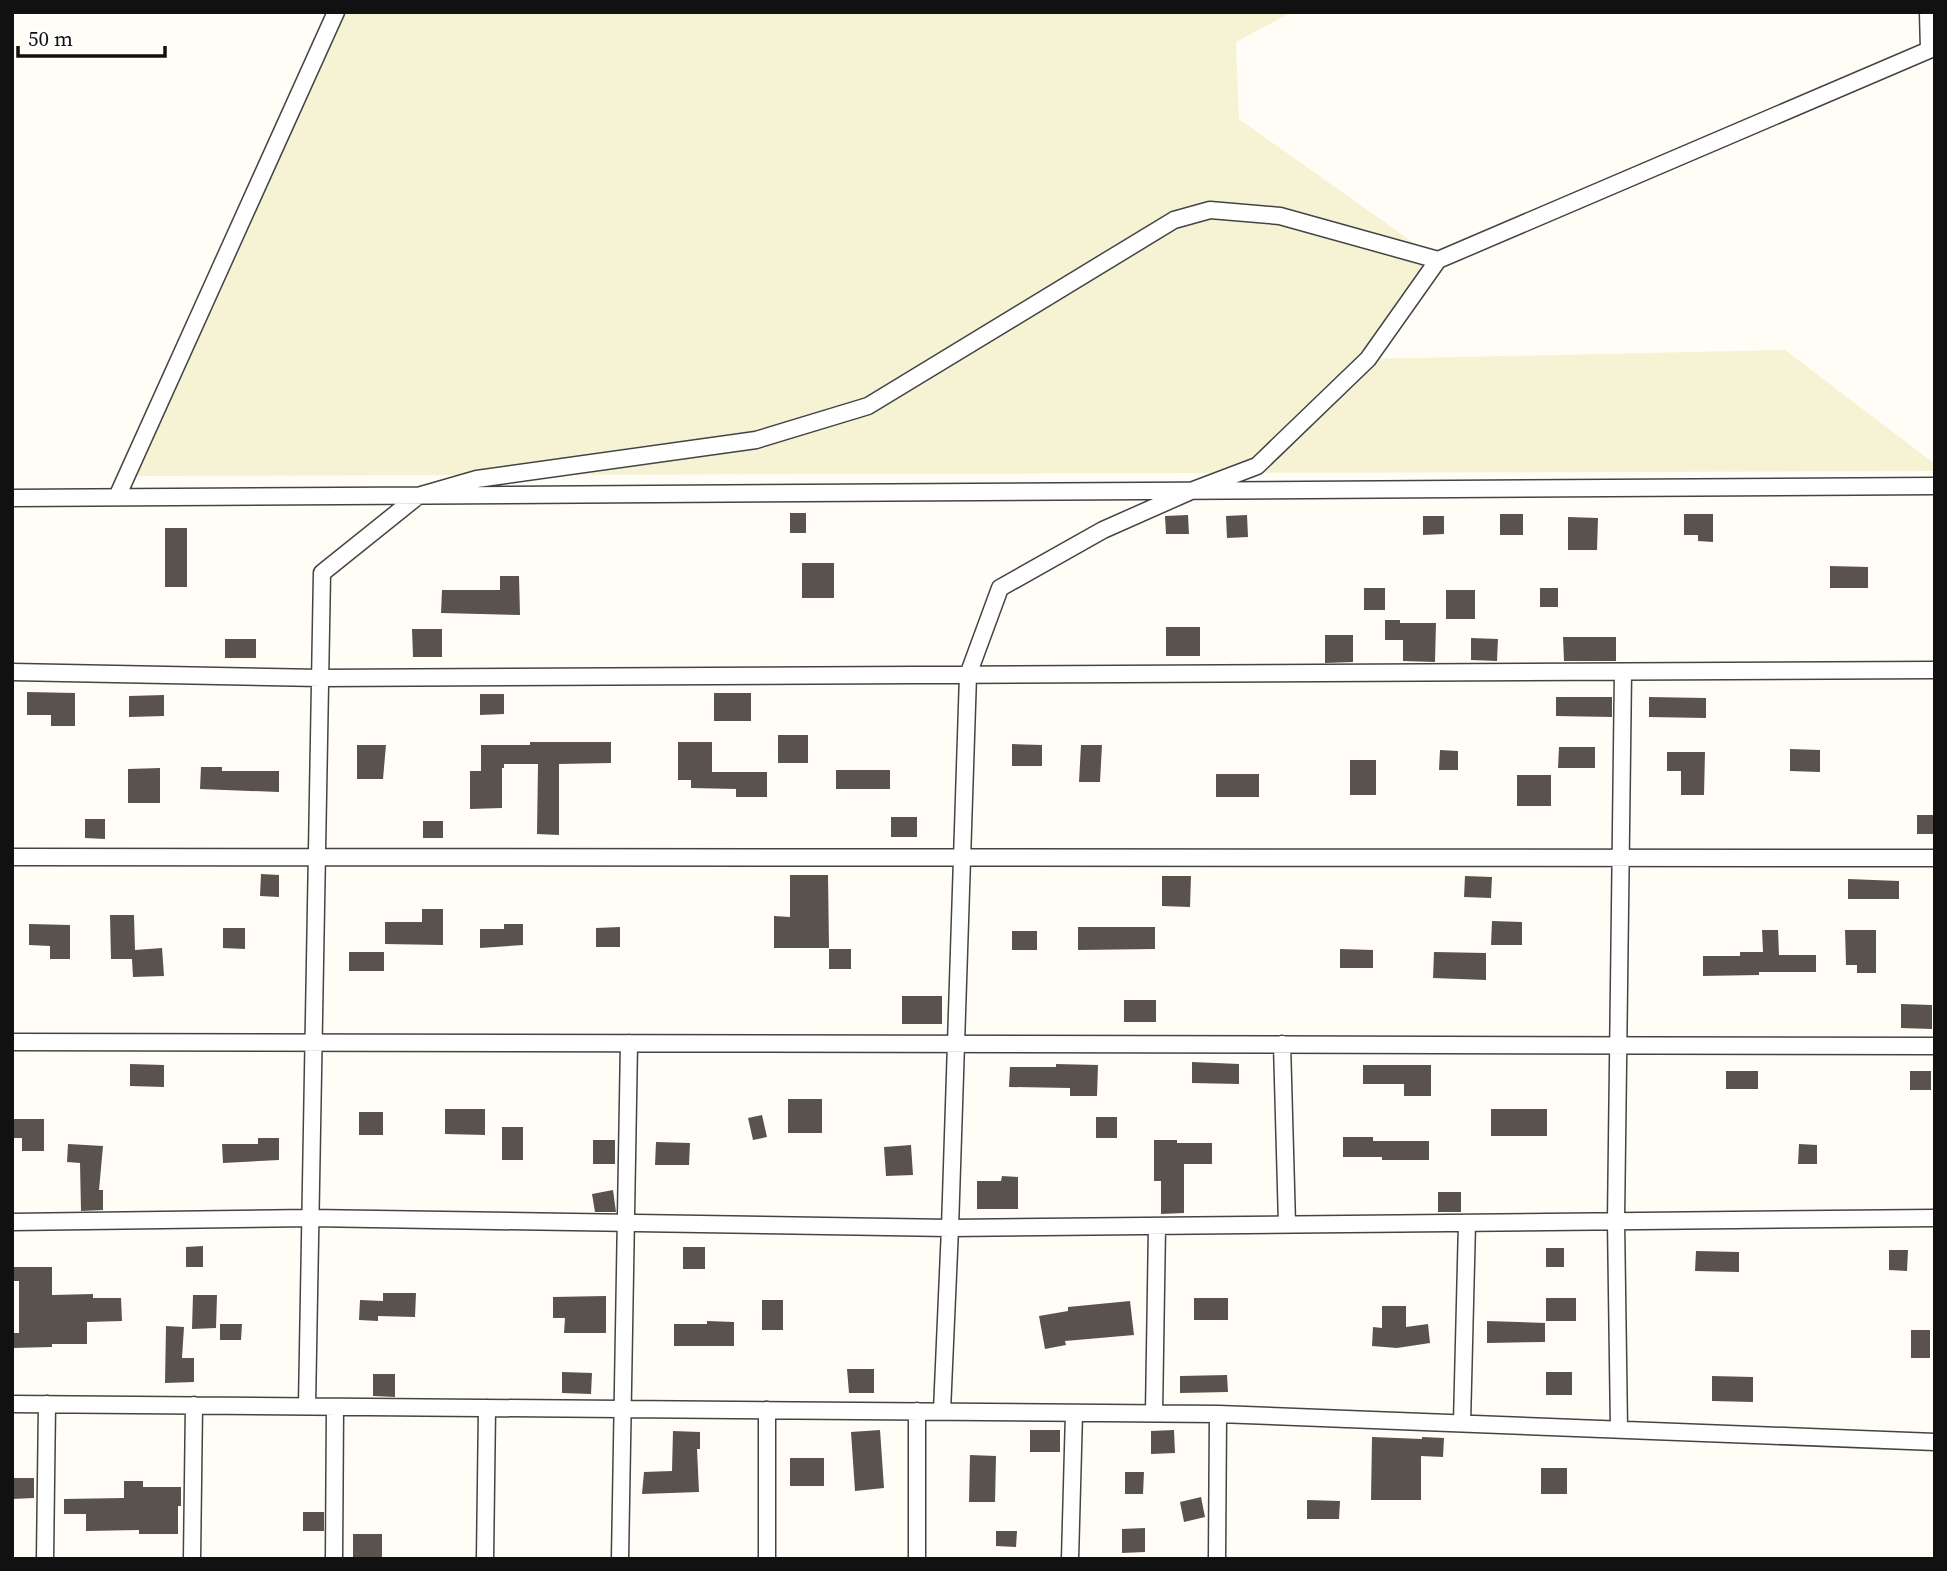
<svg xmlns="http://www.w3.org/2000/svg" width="1947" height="1571" font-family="'Source Serif 4',serif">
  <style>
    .farmland { fill: #f6f3d4 }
    .building { fill: #5a524d }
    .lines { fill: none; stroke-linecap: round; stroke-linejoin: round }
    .street-casing { stroke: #444; stroke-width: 19 }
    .street { stroke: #fff; stroke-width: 16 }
  </style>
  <rect width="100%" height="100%" fill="#fffdf5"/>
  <path class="farmland" d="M336,12h956l-56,30 3,77 199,141 -70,99 417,-9 150,114v7l-1808,5z"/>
  <path class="building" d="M790,513h16v20h-16z
    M1500,514h23v21h-23z
    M1684,514h29v28l-15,-1v-6h-14z
    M1188,515l1,19h-23l-1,-18z
    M1247,515l1,22 -21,1 -1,-22z
    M1423,516h21v18l-21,1z
    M1568,517l30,1 -1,32h-29z
    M165,528h22v59h-22z
    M802,563h32v35h-32z
    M1830,566l38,1v21h-38z
    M500,576h19l1,39 -79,-2 1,-23h58z
    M1364,588h21v22h-21z
    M1540,588h18v19h-18z
    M1446,590h29v29h-29z
    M1385,620h15v3h36l-1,39 -32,-1v-21h-18z
    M1166,627h34v29h-34z
    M412,629h30v28h-29z
    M1325,635h28v27l-28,1z
    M1563,637h53v24h-52z
    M1471,638l27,1 -1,22 -26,-1z
    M225,639h31v19h-31z
    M27,692l48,1v33h-24v-11h-24z
    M714,693h37v28h-37z
    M480,694h24v20l-24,1z
    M164,695v21l-35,1v-21z
    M1556,697h56v20l-56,-1z
    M1649,697l57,1v20l-57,-1z
    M778,735h30v28h-30z
    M530,742h81v21l-52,1v71l-22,-1 1,-70h-34v4h-2v40l-32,1v-38h11v-26h49z
    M678,742h34v30h55v25h-31v-8l-45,-1v-8h-13z
    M1012,744l30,1v21h-30z
    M357,745h29l-3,34h-26z
    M1081,745h21l-2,37h-21z
    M1559,747h36v21h-37z
    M1790,749l30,1v22l-30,-1z
    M1440,750l18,1v19h-19z
    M1667,752h38l-1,43h-23v-24h-14z
    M1350,760h26v35h-26z
    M201,767h21v4h57v21l-79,-3z
    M160,768v35h-32v-34z
    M836,770h54v19h-54z
    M1216,774h43v23h-43z
    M1517,775h34v31h-34z
    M1917,815h18v19h-18z
    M891,817h26v20h-26z
    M85,819h20v20l-20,-1z
    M423,821h20v17h-20z
    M261,874l18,1v22l-19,-1z
    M790,875h38l1,73h-55v-32l16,1z
    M1162,876h29l-1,31 -28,-1z
    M1465,876l27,1 -1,21 -27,-1z
    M1848,879l51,2v18h-51z
    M422,909h21v36l-58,-1v-22h37z
    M110,915h24l1,35 27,-2 2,28 -31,1 -1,-18h-21z
    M1492,921l30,1v23h-31z
    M29,924l41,1v34h-20v-13l-21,-1z
    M504,924h19v21l-43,3v-19h24z
    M620,927v20h-24v-19z
    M1078,927h77v22l-77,1z
    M223,928h22v21l-22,-1z
    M1762,930h16l1,25h37v17h-57v3l-56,1v-20h37v-4h23z
    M1845,930h31v43h-19v-8h-11z
    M1012,931h25v19h-25z
    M829,949h22v20h-22z
    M1340,949l33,1v18h-33z
    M349,952h35v19h-35z
    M1434,952l52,1v27l-53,-2z
    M902,996h40v28h-40z
    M1124,1000h32v22h-32z
    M1901,1004l31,1v24l-31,-1z
    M1192,1062l47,2v20l-47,-1z
    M130,1064l34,1v22l-34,-1z
    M1056,1064l42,1 -1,31h-27v-8l-61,-1 1,-20h46z
    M1363,1065h68v31h-27v-12h-41z
    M1726,1071h32v18h-32z
    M1910,1071h21v19h-21z
    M788,1099h34v34h-34z
    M445,1109h40v26l-40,-1z
    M1491,1109h56v27h-56z
    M359,1112h24v23h-24z
    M762,1115l5,22 -14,3 -5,-22z
    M1096,1117h21v21h-21z
    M12,1119h32v32h-22v-13h-10z
    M502,1127h21v33h-21z
    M1343,1137h30v4h56v19h-47v-3h-39z
    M258,1138h21v22l-56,3 -1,-19h36z
    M593,1140h22v24h-22z
    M1154,1140h23v3h35v21h-28v49l-23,1v-33h-7z
    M656,1142l34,1 -1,22h-34z
    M68,1144l35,2 -4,44h4v20l-22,1 -1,-48 -13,-1z
    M1799,1144l18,1v19h-19z
    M911,1145l2,30 -27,1 -2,-29z
    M1002,1176l16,1v32h-41v-28h24z
    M613,1190l3,22h-21l-3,-18z
    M1438,1192h23v20h-23z
    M203,1246v21h-17v-20z
    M683,1247h22v22h-22z
    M1546,1248h18v19h-18z
    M1889,1250h19l-1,21 -18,-1z
    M1696,1251l43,1v20l-44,-1z
    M12,1267h40v28l41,-1v4h28l1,23 -35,1v22h-35v3l-40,1v-15h7v-52h-7z
    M383,1293h33l-1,24 -37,-1v5l-19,-1 1,-20 23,1z
    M193,1295h24l-1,33 -24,1z
    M606,1296v37h-42l1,-15h-12v-21z
    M1194,1298h34v22h-34z
    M1546,1298h30v23h-30z
    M762,1300h21v30h-21z
    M1130,1301l4,34 -69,6 1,4 -21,4 -6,-33 29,-5v-4z
    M1382,1306h24v21l22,-3 2,19 -33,5 -25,-2 1,-19 9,1z
    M707,1321l27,1v24h-60v-22h33z
    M1487,1321l58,2v19l-58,1z
    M220,1324h22l-1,16h-21z
    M166,1326l18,1 -2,31h12v24l-29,1z
    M1911,1330h19v28h-19z
    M847,1369h27v24h-25z
    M562,1372l30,1 -1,21 -29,-1z
    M1546,1372h26v23h-26z
    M373,1374h22v23l-22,-1z
    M1227,1375l1,17 -48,1v-17z
    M1712,1376l41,1v25l-41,-1z
    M880,1430l4,58 -29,3 -4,-59z
    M1030,1430h30v22h-30z
    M1174,1430l1,23 -24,1v-23z
    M673,1431l27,1v17h-3l2,43 -57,2 2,-22 28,-1z
    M1372,1437l50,2v-2l22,1 -1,19 -22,-1v44h-50z
    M970,1455l26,1 -1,46h-26z
    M790,1458h34v28h-34z
    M1541,1468h26v26h-26z
    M1125,1472h19l-1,22h-18z
    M12,1478h22v20l-22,1z
    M124,1481h19v6h38v19h-3v28h-39v-4l-53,1v-17h-22v-15l60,-1z
    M1201,1497l4,20 -21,5 -4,-20z
    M1307,1500l33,1 -1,18h-32z
    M303,1512h21v19h-21z
    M1145,1528v24l-23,1v-24z
    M996,1531h21l-1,16 -20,-1z
    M353,1534h29v25h-29z"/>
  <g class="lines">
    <g class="street-casing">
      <path id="street" d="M117,497l219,-485
        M12,498l1923,-12
        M12,672l308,6 1615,-8
        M12,857l1923,1
        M12,1042l1923,4
        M1282,1044l5,180
        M12,1222l298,-4 640,10 985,-10
        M12,1404l1206,10 717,28
        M307,1406l15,-833 96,-77 59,-17 279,-39 112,-34 306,-186 36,-10 70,6 158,44
        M767,1410v149
        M942,1411l8,-183 18,-553 32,-87 103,-58 88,-39 66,-25 111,-107 70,-99 491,-210 -1,-38
        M1154,1413l3,-187
        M1462,1423l5,-200
        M1619,1429l-3,-208 7,-549
        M45,1559l2,-155
        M192,1559l2,-154
        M334,1559l1,-152
        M485,1559l2,-151
        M620,1559l9,-516
        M917,1559v-148
        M1070,1559l4,-146
        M1217,1559l1,-145"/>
    </g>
    <use href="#street" class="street"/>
  </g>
  <rect width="1947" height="1571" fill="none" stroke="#111111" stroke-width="28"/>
  <path d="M18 46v10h147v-10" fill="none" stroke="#111111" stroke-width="3.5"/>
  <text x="28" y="46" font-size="21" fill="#111111" stroke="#ffffff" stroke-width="5" paint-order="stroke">50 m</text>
</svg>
